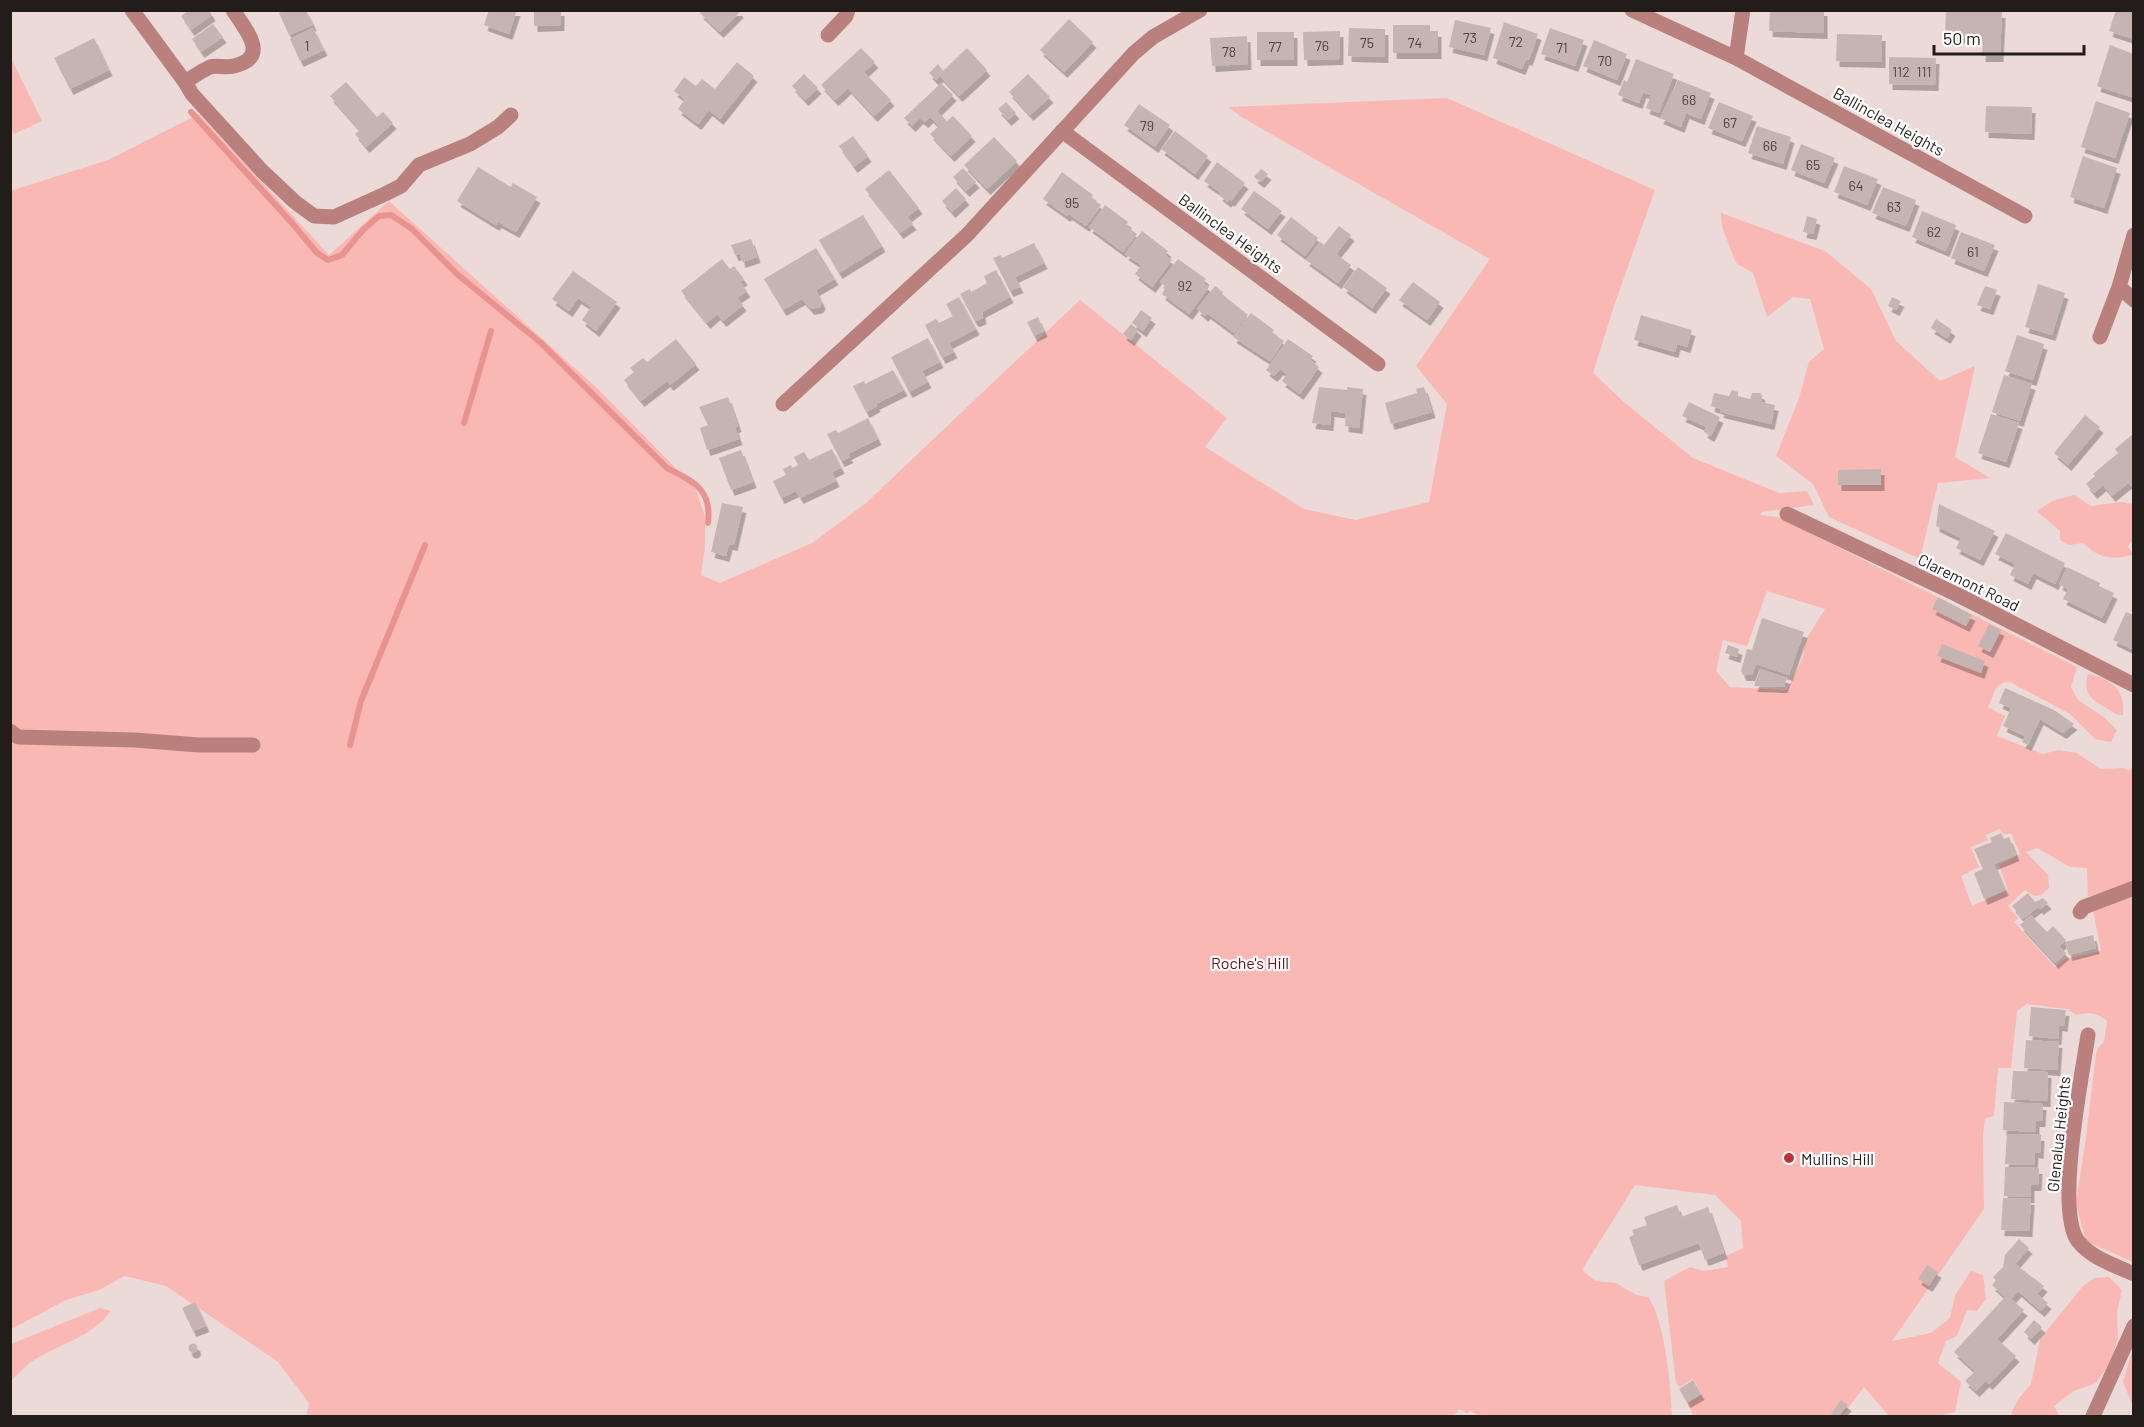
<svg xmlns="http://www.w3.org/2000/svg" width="2144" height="1427" font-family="Barlow,sans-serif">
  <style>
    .green { fill: #fab8b4; fill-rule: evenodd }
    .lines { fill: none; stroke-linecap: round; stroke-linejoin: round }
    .stream { stroke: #e89390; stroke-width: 6 }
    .building { fill: #c6b4b3; filter: url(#shadow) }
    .minor { stroke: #ba807d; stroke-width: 15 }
    .poi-dot { fill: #c1313a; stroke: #fff; stroke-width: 2 }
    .labels { text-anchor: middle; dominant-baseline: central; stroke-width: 4.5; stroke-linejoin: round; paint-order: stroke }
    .number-label { font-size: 14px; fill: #4b4241 }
    .street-label { font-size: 16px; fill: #221c1b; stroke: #fff }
    .park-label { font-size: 16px; fill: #710b18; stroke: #fff }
    .poi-label { font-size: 16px; fill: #221c1b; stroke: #fff; text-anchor: start }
  </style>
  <defs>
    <filter id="shadow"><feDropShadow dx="3.5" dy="6" stdDeviation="0" flood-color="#0004"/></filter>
  </defs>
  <rect width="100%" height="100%" fill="#ecdad9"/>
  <path class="green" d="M12,60l30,61 -28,13 -4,-6v-67z
    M1447,98l208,92 -41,116 -21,67 32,30 68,55 86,35 28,-2 7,14 -52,7 -2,3 18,2 299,150 -6,20 7,13 26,17 13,13 -6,12 -16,-3 -25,-25 -60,-32c-17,0 -15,13 -22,25l17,9 -8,20 46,18 15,-4 19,3 24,16 22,-1 6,3 4,-4v114l-45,16 -1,-29 -17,-1 -33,-19 -11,4 22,23 1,13 -8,7 -7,1 -9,-6 -17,16 10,12 -4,4 41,45 10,-8 36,-8 -8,-41 40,-17v369l-45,-20 -3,-4 -9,-35 10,-66 10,-83 2,-6 6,-6 3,-21c-10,-9 -18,-9 -31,-6l-9,-6 -40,-5 -10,7 -6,57h-13l-4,48 -9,2 -2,16 1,75 -92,132 39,-8 19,-15 5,-23 16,-24 12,4 3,24 -9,12 -10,-1 -10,26 -11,5 -8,22 23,19 -6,30 -18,4h-48l-25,-29 -22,29h-149l-5,-13 14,-9 -9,-15 -14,8 -3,-4 -12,-102 26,-14 14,4 24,-4 -2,-11 17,-8 -2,-27 -26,-26 -80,-10 -53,85 13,11 21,2 20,12 12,2c17,22 23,91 24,119h-192l-10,-5 -3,2 -8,-4 -5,7h-1148l3,-13 -31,-41 -112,-76 -41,-10 -26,14 -33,10 -55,29 -1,-1138 98,-31 91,-46 130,141 60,-54 210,189 96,98 10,28v31l-4,28 19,8 92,-40 53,-39 215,-204 147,118 -22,29 99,62 52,11 73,-18 18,-98 -31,-38 74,-107 -247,-141 -15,-11zM1767,591l58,18 -20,32 -2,16 -16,33 -57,-3 -14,-16 7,-31 24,6zM2000,829l4,6 7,-2 9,21 -21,11 9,25 -36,16 -11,-30 18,-9 -8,-20 17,-7 -2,-5z
    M1721,213l104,38 46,38 25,52 44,40 35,-15 -20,91 35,21 -52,5 -18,76 -91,-42 -16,-33 -37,-28 23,-58 10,-36 15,-13 -14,-50 -17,-2 -26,20 -14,-44 -17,-10 -14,-36z
    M2074,495l17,11 29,-4 13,2v36l-5,6 5,9c-22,5 -33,4 -50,-12l-14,2 -9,-5v-9l-23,-20 15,-10z
    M2088,674c22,4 38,16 35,41h-5c-18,-12 -38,-16 -30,-41z
    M2109,1277l13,13 -5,23 1,24 -8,27 -14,19 -22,8 -20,15 6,10h-47l-2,-3 8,-15 12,-14 9,-45 43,-53 11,-8z
    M100,1308l11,3c-21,28 -53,33 -80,51 -7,5 -14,13 -20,19v-37z
    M2131,1355l3,1 -1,50 -10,-24z"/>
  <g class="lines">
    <path class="stream" d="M191,112l101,111 25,30 11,7 14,-5 21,-25 16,-14 12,-1 21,14 45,45 84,69 126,125c27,14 45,21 41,55
      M464,423l27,-92
      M350,745l11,-44 64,-156"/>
  </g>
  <path class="building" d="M189,10h20l3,5 -21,15 -10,-14z
    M285,10h21l7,15 -24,10 -10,-22z
    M489,10h28l-8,24 -25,-9z
    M534,10h27v15l-27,1z
    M703,10h36l1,2 -20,20 -20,-19z
    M1770,10h54v23l-55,-2z
    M1946,10l56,2 -2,44h-18l1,-18 -38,-1z
    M2116,10h18v29l-25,-8z
    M1069,19l24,23 -29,30 -24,-22z
    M1455,20l36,8 -7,27 -35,-8z
    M1504,22l34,12 -9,26 -3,-1 -4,10 -29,-11z
    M213,24l10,13 -22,15 -9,-13z
    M1393,25h37v6h8v22h-45z
    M313,28l11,22 -24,11 -10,-22z
    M1349,28l36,1v28l-37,-1z
    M1550,28l34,12 -9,26 -34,-12z
    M1340,31v28l-36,1 -1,-28z
    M1257,32h37v28h-37z
    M1837,34l45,1v27l-46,-1z
    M1247,36l1,28 -36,2 -2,-28z
    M94,38l15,32 -39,19 -16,-31z
    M1594,40l33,14 -10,26 -34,-14z
    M2110,45l24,9v35l-3,8 -34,-11z
    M861,48l14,14 -11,10 27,28 -17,16 -26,-28 -13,12 -14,-15z
    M967,48l20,22 -28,26 -19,-20 -4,4 -7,-7 9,-9 5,7z
    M1889,57l47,1 -1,27 -46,-1z
    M1636,59l38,15 -15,39 -13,-5 5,-13 -8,-3 -4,11 -21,-8 6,-15 3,2z
    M737,62l17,14 -34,43 -11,-9 -11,14 -20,-15 7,-10 -11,-8 10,-14 12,9 6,-7 13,10z
    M804,74l14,14 -13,12 -13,-14z
    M1028,74l22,23 -20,18 -21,-23z
    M1678,80l33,13 -10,26 -15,-6 -5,14 -21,-9z
    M346,82l31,35 6,-5 10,11 -27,24 -11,-13 5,-4 -30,-34z
    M941,83l12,12 -16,16 10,10 6,-5 19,20 -21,20 -21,-22 9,-8 -9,-9 -5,5 -5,-4 -8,8 -8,-8z
    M2096,101l34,12 -15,45 -34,-11z
    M1006,102l10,11 -8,7 -10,-11z
    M1719,102l34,14 -11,25 -34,-13z
    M1139,104l31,21 -15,22 -31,-22z
    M1986,106l46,1 -1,27 -46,-2z
    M1757,126l34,11 -8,27 -35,-11z
    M1175,131l33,25 -13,18 -34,-25z
    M853,136l15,20 -14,11 -15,-21z
    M994,137l23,24 -30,28 -23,-24z
    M1801,144l34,14 -11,25 -33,-13z
    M2083,156l34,12 -13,40 -34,-11z
    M1217,162l28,21 -14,18 -2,-2 -1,3 -9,-7 2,-2 -17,-12z
    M1844,166l34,13 -11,26 -33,-13z
    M478,167l33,20 2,-4 24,14 -21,35 -18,-10 -2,3 -39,-24z
    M963,168l13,14 -10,9 -13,-14z
    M1261,169l7,5 -7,8 -7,-5z
    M889,170l30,38 -12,9 6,7 -13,9 -35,-44z
    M1062,172l31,23 -2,3 10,7 -15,21 -17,-12 -2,2 -24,-17z
    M1883,187l33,13 -10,26 -34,-13z
    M956,188l10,11 -14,13 -10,-11z
    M1254,191l28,20 -14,18 -27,-20z
    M1105,205l23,17 -2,4 11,8 -14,18 -34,-25z
    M1922,211l34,14 -10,26 -34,-14z
    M863,215l19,31 -43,27 -20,-33z
    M1807,216l10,3 -4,15 -10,-2z
    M1291,217l27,21 -13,18 -28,-21z
    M1339,226l12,9 -15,19 15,11 -13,18 -32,-23 14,-18 4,3z
    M1142,231l26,20 -3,4 7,5 -20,27 -17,-13 6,-9 -16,-11z
    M1961,232l34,13 -11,26 -33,-13z
    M751,239l6,18 -15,5 -2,-8 -5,1 -4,-10z
    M1034,243l10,20 -29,14 5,10 -10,4 -17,-33 8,-3 1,3z
    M816,248l19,31 -19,11 6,13 -2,4 -9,2 -9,-10 -19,11 -19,-31z
    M722,259l8,10 4,-3 10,13 -4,3 7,9 -10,7 6,7 -20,16 -6,-7 -10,9 -26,-32z
    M1178,259l28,20 -3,4 6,4 -20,27 -27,-20 4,-7 -6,-5z
    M1358,267l29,21 -15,20 -29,-21z
    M996,270l14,27 -28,15 1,6 -6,3 -3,-1 -14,-26 10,-5 1,3 16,-9 -3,-7z
    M573,271l44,31 -21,29 -14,-11 9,-13 -13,-9 -9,13 -17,-12z
    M1413,282l27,20 -13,18 -28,-20z
    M2038,284l27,9 -13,42 -27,-8z
    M1215,286l8,6 -1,2 26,21 -14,18 -27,-20 -2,3 -8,-7z
    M1985,286l12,4 -7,19 -13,-4z
    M959,297l17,32 -27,14 5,9 -12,6 -17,-33 11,-6 3,4 14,-7 -7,-12z
    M1892,297l9,4 -5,9 -8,-4z
    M1141,310l11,8 -9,13 -11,-8z
    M1251,313l23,17 -2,3 12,8 -14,20 -37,-24z
    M1641,315l51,15 -5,17 -10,-3 -2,8 -41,-12z
    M1038,317l6,14 -10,5 -7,-14z
    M1936,319l16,11 -5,8 -16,-10z
    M1131,324l7,6 -7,10 -8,-6z
    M2017,335l27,9 -11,36 -28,-9z
    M928,338l12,24 -18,9 6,11 -19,10 -18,-35z
    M676,339l20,25 -26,21 -3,-4 -26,20 -17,-21 10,-8 -4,-4 13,-10 4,4z
    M1288,339l25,17 -3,4 9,7 -19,27 -18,-13 5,-7 -7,-5 -6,7 -8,-6z
    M893,370l11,20 -28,14 1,2 -11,6 -13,-26 11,-5 1,3z
    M2004,375l28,9 -12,37 -28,-9z
    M1319,387l28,3v-3l16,2 -4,39 -14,-2 1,-13 -15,-2 -1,14 -18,-2z
    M1424,387l8,25 -41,12 -6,-21 32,-10 -1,-4z
    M1732,390l6,2v4l12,3 2,-6h8l2,2v7l13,3 -4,19 -51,-12 1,-3 -10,-3 3,-13 15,3z
    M728,397l10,29 -3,1 4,12 -32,11 -7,-22 8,-3 -9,-18z
    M1689,402l31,15 -9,19 -7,-4 2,-5 -24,-11z
    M1991,414l28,9 -13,39 -28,-9z
    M2085,415l15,12 -32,38 -14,-12z
    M868,418l10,21 -30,15 2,3 -9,4 -14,-27 9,-4 2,3z
    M2134,433v56l-6,-6 -16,13 -9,-11 -9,8 -8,-9 9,-8 -2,-2 25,-21 -3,-4z
    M832,449l9,19 -9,4 4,9 -36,17 -4,-7 -15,7 -8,-17 13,-6 -3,-6 8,-4 1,3 6,-3 -4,-8 10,-5 5,8z
    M741,450l12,32 -22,8 -12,-32z
    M1881,469v16h-43v-15z
    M722,503l21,4 -9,38 -5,-1 -3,12 -15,-4z
    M1939,504l56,27 -15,29 -24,-12 5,-10 -25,-12z
    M2006,533l59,30 -10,21 -22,-11 -5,11 -18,-9 5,-11 -20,-10z
    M2067,567l33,16 -1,3 15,7 -12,25 -39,-19 5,-10 -9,-5z
    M1938,597l34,18 -6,11 -34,-17z
    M2126,612l8,3v35l-21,-10z
    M1762,618l42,14 -15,43 -33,-11 -4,11h-9l-2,-4 6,-22 5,1z
    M1989,624l12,6 -11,22 -12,-6z
    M1942,644l43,17 -4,12 -44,-17z
    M1728,645l11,4 -2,8 -12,-4z
    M1760,669l27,9 -3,9 -30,-1z
    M2005,688l49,22 20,14 -11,9 -23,-14 -12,26 -6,-3 3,-6 -22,-10 8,-18 -12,-5z
    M2001,833l3,6 5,-2 7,18 -22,9 11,26 -21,9 -10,-26 9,-4 -9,-20 18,-7 -2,-4z
    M2028,893l7,9 8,-4 5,5 -8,6 -2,-2 -15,12 -11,-13z
    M2031,915l16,17 6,-6 13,14 -7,6 7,7 -11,10 -35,-38z
    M2093,935l3,13 -27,7 -4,-13z
    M2031,1007l35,3 -2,16 -5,-1 -1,14 -29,-3z
    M2026,1040l33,2 -2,28 -33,-2z
    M2013,1071l35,1 -1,29 -36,-2z
    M2004,1102l39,2 -1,17h-6v11l-33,-2z
    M2007,1134l34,1 -1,18 -5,-1 -1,13 -29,-1z
    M2005,1167l34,1 -1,17h-7v12l-27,-1z
    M2003,1198l28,1 -2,32 -28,-1z
    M1677,1205l4,12 27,-10 16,46 -19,7 -6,-17 -60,22 -10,-28 5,-2 -2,-5 15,-5 -3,-8z
    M2019,1239l10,9 -14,16 29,22 -7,8 11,9 -7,8 -23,-20 -7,8 13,11 -27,29 19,17 -27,28 -3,-3 -10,10 -11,-10 10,-10 -21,-19 51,-55 -13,-12 4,-5 -3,-3 10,-10 2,-12z
    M1927,1265l11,7 -9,14 -11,-7z
    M195,1302l11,24 -13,5 -11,-23z
    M2034,1320l8,7 -11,12 -7,-7z
    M188.5 1348a4.5 4.5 0 1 1 9 0a4.5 4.5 0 1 1-9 0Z
    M1693,1380l8,14 -14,8 -8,-13z
    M1841,1400l7,5 -9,11h-4l-4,-2z"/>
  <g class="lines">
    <path class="minor" d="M132,10l53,72c8,-5 16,-11 25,-15 7,-2 16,1 24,-1 37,-9 11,-37 -1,-56
      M1632,10l104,48 289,158
      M828,35l18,-19 2,-6
      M1736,58l7,-48
      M185,82l7,12 70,77 33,31 19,14 20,1 51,-23 16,-8 18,-21 51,-21 28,-17 13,-12
      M1062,131l316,233
      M2119,287l15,13
      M2100,337l19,-50 15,-52
      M783,404l184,-169 167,-182 19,-16 47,-27
      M1787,514l171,81 176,90
      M10,731l8,6 117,3 64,5h54
      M2080,912l4,-5 50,-19
      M2088,1035c-6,41 -33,176 -10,206 13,17 36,24 56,33
      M2093,1416l41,-90"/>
  </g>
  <circle class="poi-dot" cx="1789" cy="1158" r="6"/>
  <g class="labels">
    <g class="number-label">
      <text x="1470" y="37">73</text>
      <text x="1516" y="41">72</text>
      <text x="1367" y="42">75</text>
      <text x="1415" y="42">74</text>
      <text x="307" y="45">1</text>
      <text x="1322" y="45">76</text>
      <text x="1275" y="46">77</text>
      <text x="1562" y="47">71</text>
      <text x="1229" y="51">78</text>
      <text x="1605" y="60">70</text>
      <text x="1901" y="71">112</text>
      <text x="1924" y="71">111</text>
      <text x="1689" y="99">68</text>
      <text x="1730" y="122">67</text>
      <text x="1147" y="125">79</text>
      <text x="1770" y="145">66</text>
      <text x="1813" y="164">65</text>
      <text x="1856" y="185">64</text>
      <text x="1072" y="202">95</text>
      <text x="1894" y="206">63</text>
      <text x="1934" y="231">62</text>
      <text x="1973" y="251">61</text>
      <text x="1185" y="285">92</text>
    </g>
    <g class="street-label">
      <text transform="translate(1889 121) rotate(29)">Ballinclea Heights</text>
      <text transform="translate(1231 233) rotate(36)">Ballinclea Heights</text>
      <text transform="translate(1969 582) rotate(26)">Claremont Road</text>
      <text transform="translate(2058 1134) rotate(-84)">Glenalua Heights</text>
    </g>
    <g class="park-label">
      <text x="1250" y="962">Roche's Hill</text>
    </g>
    <g class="poi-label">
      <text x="1801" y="1158">Mullins Hill</text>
    </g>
  </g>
  <rect width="2144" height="1427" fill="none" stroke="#221c1b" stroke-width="24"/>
  <path d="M1934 45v9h150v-9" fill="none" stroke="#221c1b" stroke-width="3"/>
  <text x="1943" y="45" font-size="18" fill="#221c1b" stroke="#ffffff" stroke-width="4.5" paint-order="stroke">50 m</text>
</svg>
